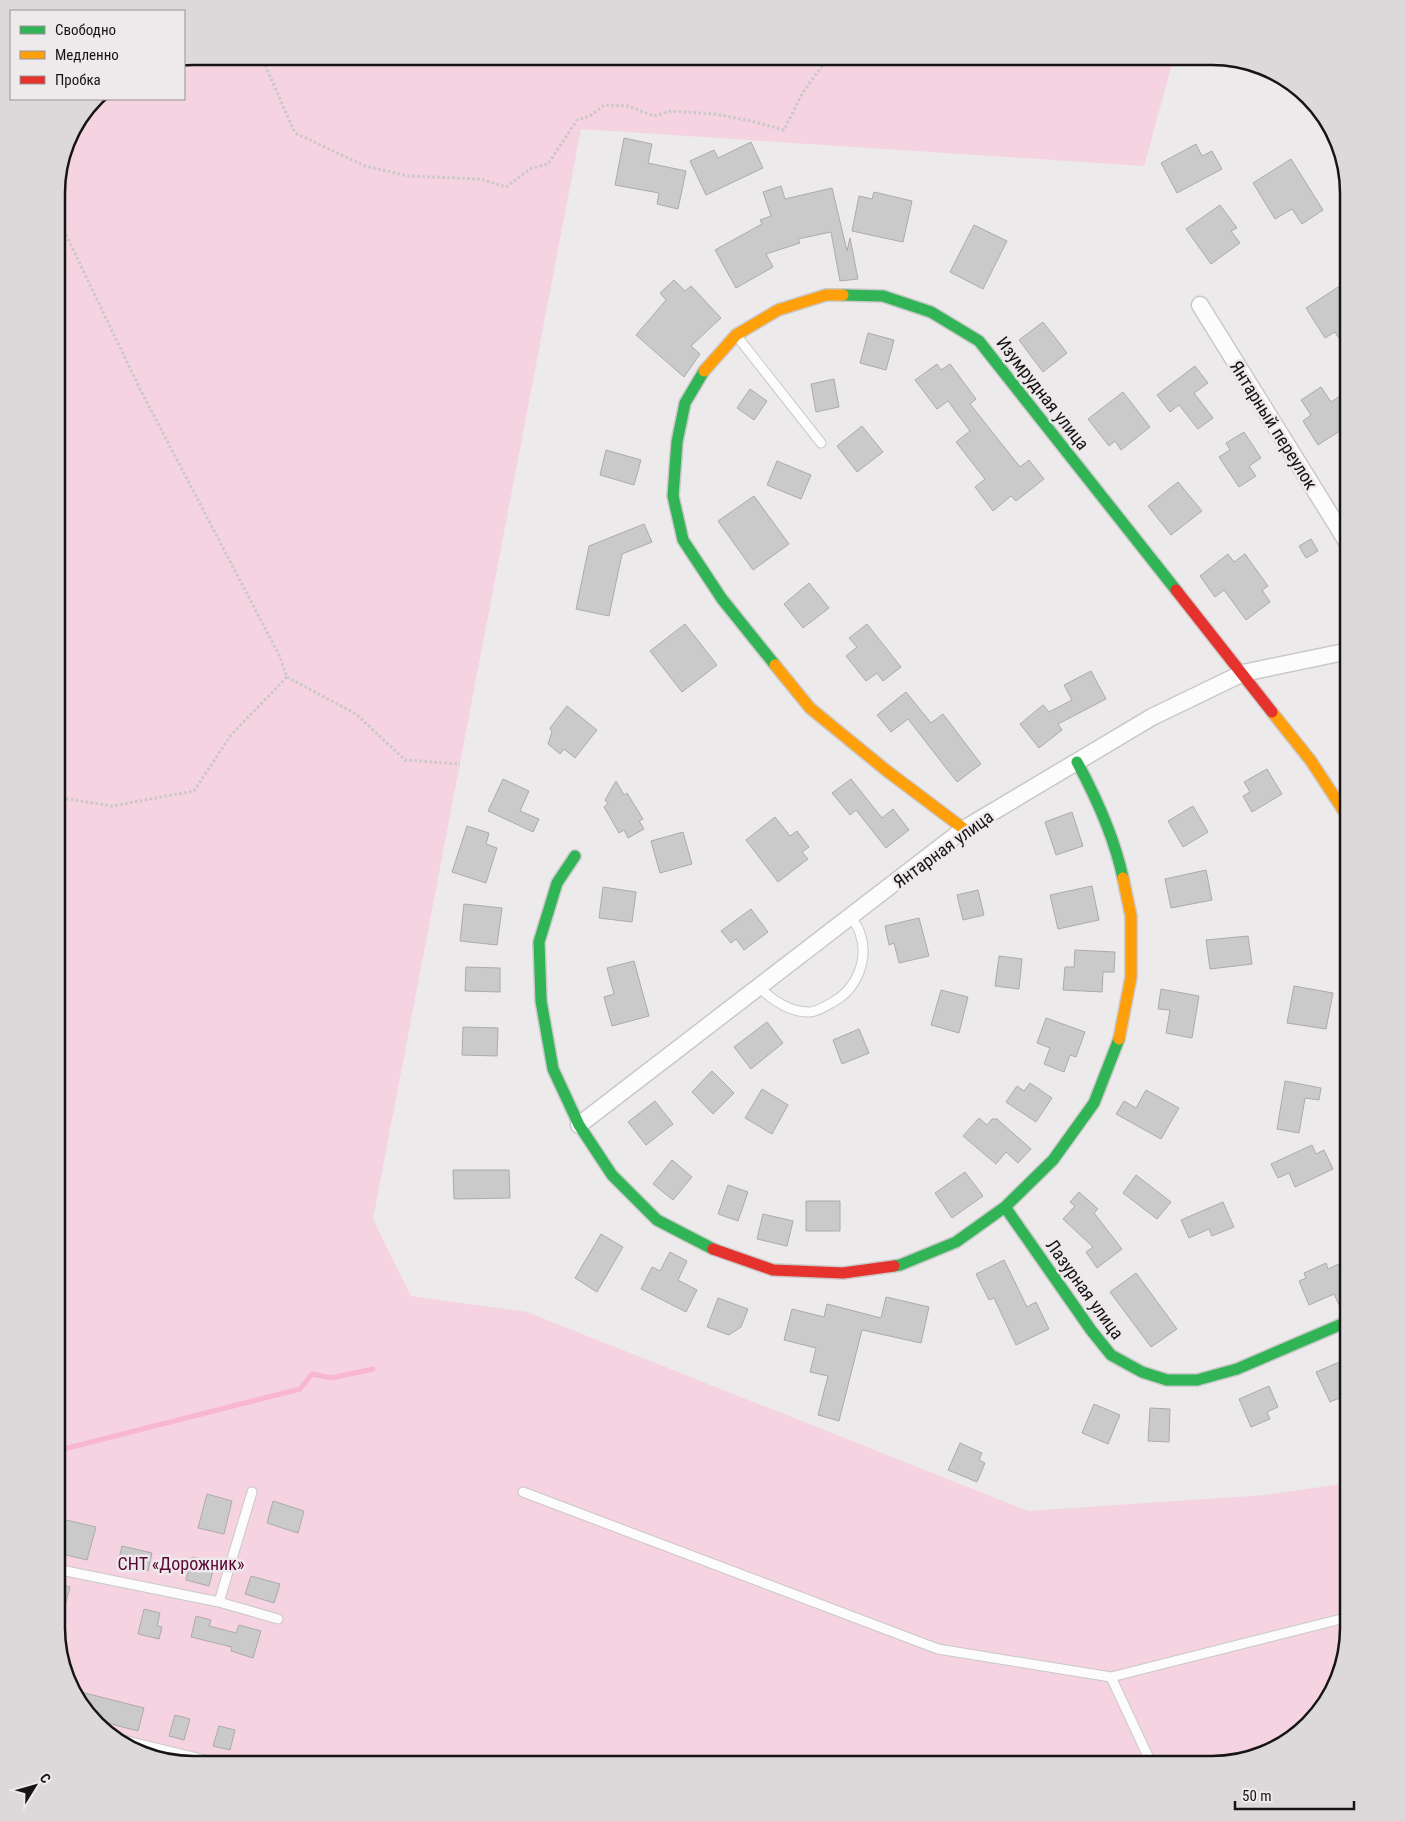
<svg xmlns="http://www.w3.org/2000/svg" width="1405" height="1821" font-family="'Roboto Condensed',sans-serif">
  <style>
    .green { fill: #f5d3e0 }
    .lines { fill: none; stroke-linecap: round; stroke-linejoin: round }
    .stream { stroke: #f9b6d1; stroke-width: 5 }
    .building { fill: #cbcaca; stroke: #acaaab }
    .lane-casing { stroke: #cac8c8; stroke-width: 11 }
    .street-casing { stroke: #cac8c8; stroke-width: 19 }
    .fast-casing { stroke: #cac8c8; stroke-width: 14 }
    .slow-casing { stroke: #cac8c8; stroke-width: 14 }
    .jam-casing { stroke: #cac8c8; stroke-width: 14 }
    .path { stroke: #cac8c9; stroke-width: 3; stroke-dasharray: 2.5 2.5; stroke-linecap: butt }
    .lane { stroke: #fcfcfc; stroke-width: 9 }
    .street { stroke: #fcfcfc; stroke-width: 16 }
    .fast { stroke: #30b455; stroke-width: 11 }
    .slow { stroke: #ff9f0a; stroke-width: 11 }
    .jam { stroke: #e5322d; stroke-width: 11 }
    .labels { text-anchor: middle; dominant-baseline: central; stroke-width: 5; stroke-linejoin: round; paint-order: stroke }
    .street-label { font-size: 18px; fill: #161415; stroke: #eee9eb }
    .park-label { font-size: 18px; fill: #5a0735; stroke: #eee9eb }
    .rim { fill: none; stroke: #161415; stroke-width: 2.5 }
  </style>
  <rect width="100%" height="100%" fill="#edeaeb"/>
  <path class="green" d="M193,56l981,1 -30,109 -563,-37 -208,1090 38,77 116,16 501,199 237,-16 84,-12v146l-18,67 -43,46 -75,23h-1021l-67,-18 -46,-43 -23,-75 1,-1446 13,-51 26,-33h88v-41z"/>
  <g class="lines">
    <path class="stream" d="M56,1451l244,-62 12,-15 19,4 42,-9"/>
  </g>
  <path class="building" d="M624,138l28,6 -4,19 38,8 -8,38 -21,-5 2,-11 -44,-8z
    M751,142l12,26 -57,27 -16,-34 24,-11 4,8z
    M1196,144l6,12 10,-5 10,18 -45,24 -16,-30z
    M1291,159l32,51 -21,14 -10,-15 -17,10 -22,-36z
    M781,186l4,13 47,-11 15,63 3,-13 8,41 -18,2 -9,-49 -33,7 2,4 -34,11 7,13 -37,21 -21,-38 47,-26 -2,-4 11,-4 -8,-24z
    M874,192l38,9 -9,41 -51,-11 7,-35 13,3z
    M1220,205l17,23 -6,3 9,12 -29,21 -25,-35z
    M974,225l33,16 -24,48 -33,-17z
    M674,280l11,11 6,-5 30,32 -30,28 9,8 -16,23 -48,-42 30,-35 -6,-7z
    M1349,280v53l-9,7 -5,-8 -10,6 -19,-30z
    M1043,322l24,31 -24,19 -24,-32z
    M868,333l26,7 -8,30 -26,-7z
    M937,364l4,6 9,-6 26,35 -6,5 50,63 9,-7 15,19 -28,22 -5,-5 -18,15 -18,-24 10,-8 -29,-37 14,-11 -22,-30 -11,8 -22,-29z
    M1195,366l13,17 -14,10 19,25 -15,11 -19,-24 -9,7 -13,-17z
    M834,379l5,28 -23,5 -5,-28z
    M1321,387l10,15 18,-12v35l-31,20 -15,-24 8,-6 -10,-15z
    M750,389l17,12 -13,19 -17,-12z
    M1123,392l27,35 -29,23 -6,-9 -6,5 -21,-27z
    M862,426l21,26 -26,20 -20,-26z
    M1244,432l17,26 -12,8 7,10 -17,11 -20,-30 11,-7 -4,-7z
    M606,450l35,10 -7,25 -34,-10z
    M777,461l34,14 -10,24 -34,-14z
    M1178,482l24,29 -31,24 -23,-29z
    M754,496l35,48 -36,26 -35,-49z
    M644,524l8,18 -30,12 -13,62 -33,-7 13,-63z
    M1311,539l7,12 -12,7 -7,-12z
    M1228,554l6,8 11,-8 23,32 -6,4 8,12 -24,18 -22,-30 -9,7 -15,-21z
    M809,583l20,25 -26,20 -19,-24z
    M685,624l32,41 -35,27 -32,-41z
    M867,624l34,43 -18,14 -6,-8 -11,8 -20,-25 11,-9 -8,-9z
    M1091,671l15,28 -48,25 4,6 -23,18 -19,-24 23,-19 6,7 23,-12 -8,-15z
    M906,692l25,31 12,-9 38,50 -24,18 -49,-63 -17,13 -14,-17z
    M567,706l30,24 -22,28 -11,-9 -4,5 -12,-10 4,-12 -2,-4z
    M1267,769l15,25 -30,18 -9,-16 7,-4 -6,-10z
    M503,779l26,12 -9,20 19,8 -6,13 -45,-21z
    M851,779l31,39 11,-9 16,21 -23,18 -30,-38 -6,5 -18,-22z
    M616,781l8,14 3,-2 16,26 -4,2 5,8 -16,9 -4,-8 -5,3 -15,-26 4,-3 -3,-4z
    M1193,806l15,26 -25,15 -15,-26z
    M1072,812l11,34 -27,9 -11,-33z
    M775,817l15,19 7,-5 12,16 -7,5 6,7 -30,23 -32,-42z
    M467,826l22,7 -3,11 11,4 -11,35 -34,-11z
    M683,832l9,32 -32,9 -9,-32z
    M1206,870l6,30 -41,8 -6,-29z
    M1092,886l7,34 -41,9 -8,-34z
    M603,887l33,5 -4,30 -33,-4z
    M978,890l6,25 -21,5 -6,-25z
    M464,904l38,4 -5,37 -37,-4z
    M751,909l17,23 -24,18 -8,-11 -5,4 -10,-12z
    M919,918l10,38 -30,7 -5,-20 -5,2 -4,-19z
    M1248,936l4,28 -42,5 -4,-29z
    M1075,950l40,2 -1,20h-11l-1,20 -39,-2 2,-23h9z
    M999,956l23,3 -3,30 -24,-3z
    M634,961l15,55 -37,10 -8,-29 10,-3 -7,-26z
    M466,967l34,1v24l-35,-1z
    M1294,986l39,7 -7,36 -39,-6z
    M1161,989l38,7 -7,42 -26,-5 4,-23 -12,-1z
    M941,990l27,7 -9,36 -28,-8z
    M1046,1018l39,14 -9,25 -6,-2 -6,17 -20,-8 6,-16 -13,-5z
    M767,1022l16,21 -32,26 -17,-22z
    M463,1027l35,1 -1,28 -35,-1z
    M859,1029l10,24 -27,11 -9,-24z
    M712,1071l22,22 -21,21 -21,-22z
    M1285,1081l36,7 -2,12 -14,-2 -6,35 -22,-4z
    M1030,1083l22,15 -16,24 -30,-20 11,-16 7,5z
    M762,1089l26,16 -16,29 -27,-16z
    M1146,1090l33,18 -18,31 -45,-25 8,-13 12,7z
    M655,1101l18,23 -27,21 -18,-23z
    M979,1118l8,7 5,-6h5l34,30 -13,14 -12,-11 -10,12 -33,-28z
    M1312,1145l4,9 8,-4 9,19 -38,18 -6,-14 -11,5 -7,-14z
    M672,1160l20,17 -19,23 -20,-16z
    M453,1170h56l1,28 -56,1z
    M965,1172l18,24 -31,22 -17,-25z
    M1136,1175l35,27 -14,17 -34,-26z
    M728,1185l20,7 -10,29 -20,-7z
    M1079,1192l19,17 -4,4 28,36 -25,19 -11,-16 7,-5 -30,-28 12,-13 -5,-4z
    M806,1201h34v30h-34z
    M1223,1202l11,25 -22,9 -3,-7 -20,9 -8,-18z
    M763,1214l30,7 -6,25 -30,-7z
    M601,1234l22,13 -26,45 -22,-14z
    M670,1252l17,9 -9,19 19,10 -11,22 -45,-23 11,-22 8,4z
    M1004,1260l23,47 9,-5 13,27 -33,16 -22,-47 -5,2 -13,-26z
    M1326,1263l2,6 11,-5 10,24v20l-8,1 -7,-15 -25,11 -10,-24 7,-3 -2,-5z
    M1136,1273l41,56 -26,18 -41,-55z
    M886,1297l43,10 -8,36 -59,-13 -23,91 -21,-6 10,-39 -18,-4 6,-24 -32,-8 8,-31 32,8 3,-13 54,14z
    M718,1298l30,11 -7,18 -12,8 -22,-8z
    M1349,1358v36l-19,8 -14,-30z
    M1269,1386l9,21 -11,5 3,7 -19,8 -12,-28z
    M1094,1404l26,11 -12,29 -26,-11z
    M1150,1408l20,1 -1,33 -21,-1z
    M960,1443l22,10 -3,7 6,3 -8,19 -29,-12z
    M207,1494l25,7 -8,33 -26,-6z
    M273,1501l31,10 -6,22 -31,-10z
    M66,1520l30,7 -9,33 -29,-7z
    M122,1546l30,7 -4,18 -30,-8z
    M192,1557l23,6 -6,23 -23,-6z
    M251,1576l29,8 -6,19 -29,-9z
    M56,1583l14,4 -9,34h-5z
    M144,1609l16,4 -3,13 5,1 -3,12 -21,-5z
    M196,1616l15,4 -2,6 27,7 3,-8 22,6 -8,27 -22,-7 1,-4 -41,-10z
    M81,1692l63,16 -6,23 -42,-11 -17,-16z
    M175,1715l15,4 -6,21 -15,-4z
    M219,1726l16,4 -5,20 -17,-4z"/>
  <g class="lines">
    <g class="lane-casing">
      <path id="lane" d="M736,335l85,108
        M759,987c13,13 30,25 50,25 8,0 17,-6 24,-10 24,-13 36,-43 27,-69 -2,-6 -6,-11 -9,-17
        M523,1492l415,157 173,28 41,88
        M56,1569l163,33 33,-110
        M219,1602l59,17
        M1111,1677l238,-60
        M115,1738l95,23"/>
    </g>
    <g class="street-casing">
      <path id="street" d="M1200,305l149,240
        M579,1125l385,-296 188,-112 91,-44 106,-22"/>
    </g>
    <g class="fast-casing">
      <path id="fast" d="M843,295l40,1 48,16 48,29 197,249
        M704,371l-19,32 -8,39 -4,54 10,44 39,59 53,66
        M1077,762c20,37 37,74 46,116
        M575,856l-18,27 -18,59 2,59 12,68 26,56 33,50 45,45 56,29
        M1005,1207l86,123 20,25 31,17 25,8h30l40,-11 112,-48
        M894,1266l6,-1 56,-23 49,-35 48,-47 41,-57 25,-64"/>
    </g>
    <g class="slow-casing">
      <path id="slow" d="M704,371l32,-36 42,-25 48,-15h17
        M775,665l35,43 77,63 77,58
        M1272,712l39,49 38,58
        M1119,1039l12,-62v-61l-8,-38"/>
    </g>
    <g class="jam-casing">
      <path id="jam" d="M1176,590l96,122
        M713,1249l60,21 70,3 51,-7"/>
    </g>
    <path class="path" d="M261,56l34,77 70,33 43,10 72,3 26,8 24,-18 18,-5 29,-44 13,-4 14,-11 24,1 26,10 17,-5 44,3 36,7 33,9 18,-36 27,-38
      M287,677l69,37 49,46 55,4
      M56,797l56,9 82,-15 37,-56 56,-58 -8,-22 -140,-268 -82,-171"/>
    <use href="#lane" class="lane"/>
    <use href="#street" class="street"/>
    <use href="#fast" class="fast"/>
    <use href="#slow" class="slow"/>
    <use href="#jam" class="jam"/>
  </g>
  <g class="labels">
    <g class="street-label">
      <text transform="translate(1043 393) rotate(52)">Изумрудная улица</text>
      <text transform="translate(1274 425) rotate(58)">Янтарный переулок</text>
      <text transform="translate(943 849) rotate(-36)">Янтарная улица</text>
      <text transform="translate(1085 1289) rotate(54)">Лазурная улица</text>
    </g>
    <g class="park-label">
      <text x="181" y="1563">СНТ «Дорожник»</text>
    </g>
  </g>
  <path d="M0 0H1405V1821H0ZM193 65H1212A128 128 0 0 1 1340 193V1628A128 128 0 0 1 1212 1756H193A128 128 0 0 1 65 1628V193A128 128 0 0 1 193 65Z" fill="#ddd8da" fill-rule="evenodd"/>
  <path class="rim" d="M193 65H1212A128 128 0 0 1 1340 193V1628A128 128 0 0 1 1212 1756H193A128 128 0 0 1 65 1628V193A128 128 0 0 1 193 65Z"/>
  <rect x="10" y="10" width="175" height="90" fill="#eee9eb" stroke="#989495"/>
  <rect x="20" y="26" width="25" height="8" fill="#30b455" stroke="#989495"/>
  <text x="55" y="35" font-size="15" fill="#161415">Свободно</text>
  <rect x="20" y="51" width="25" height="8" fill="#ff9f0a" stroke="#989495"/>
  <text x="55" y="60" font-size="15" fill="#161415">Медленно</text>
  <rect x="20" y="76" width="25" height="8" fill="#e5322d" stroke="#989495"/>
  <text x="55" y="85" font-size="15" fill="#161415">Пробка</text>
  <g transform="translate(35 1786) rotate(53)" stroke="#eee9eb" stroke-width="4" paint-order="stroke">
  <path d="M0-4L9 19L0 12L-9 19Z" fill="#161415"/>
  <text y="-8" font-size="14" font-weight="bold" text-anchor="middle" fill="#161415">С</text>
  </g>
  <path d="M1235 1801v8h119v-8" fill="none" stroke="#161415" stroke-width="2.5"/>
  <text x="1242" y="1801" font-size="15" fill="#161415" stroke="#eee9eb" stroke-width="4" paint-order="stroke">50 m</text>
</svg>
